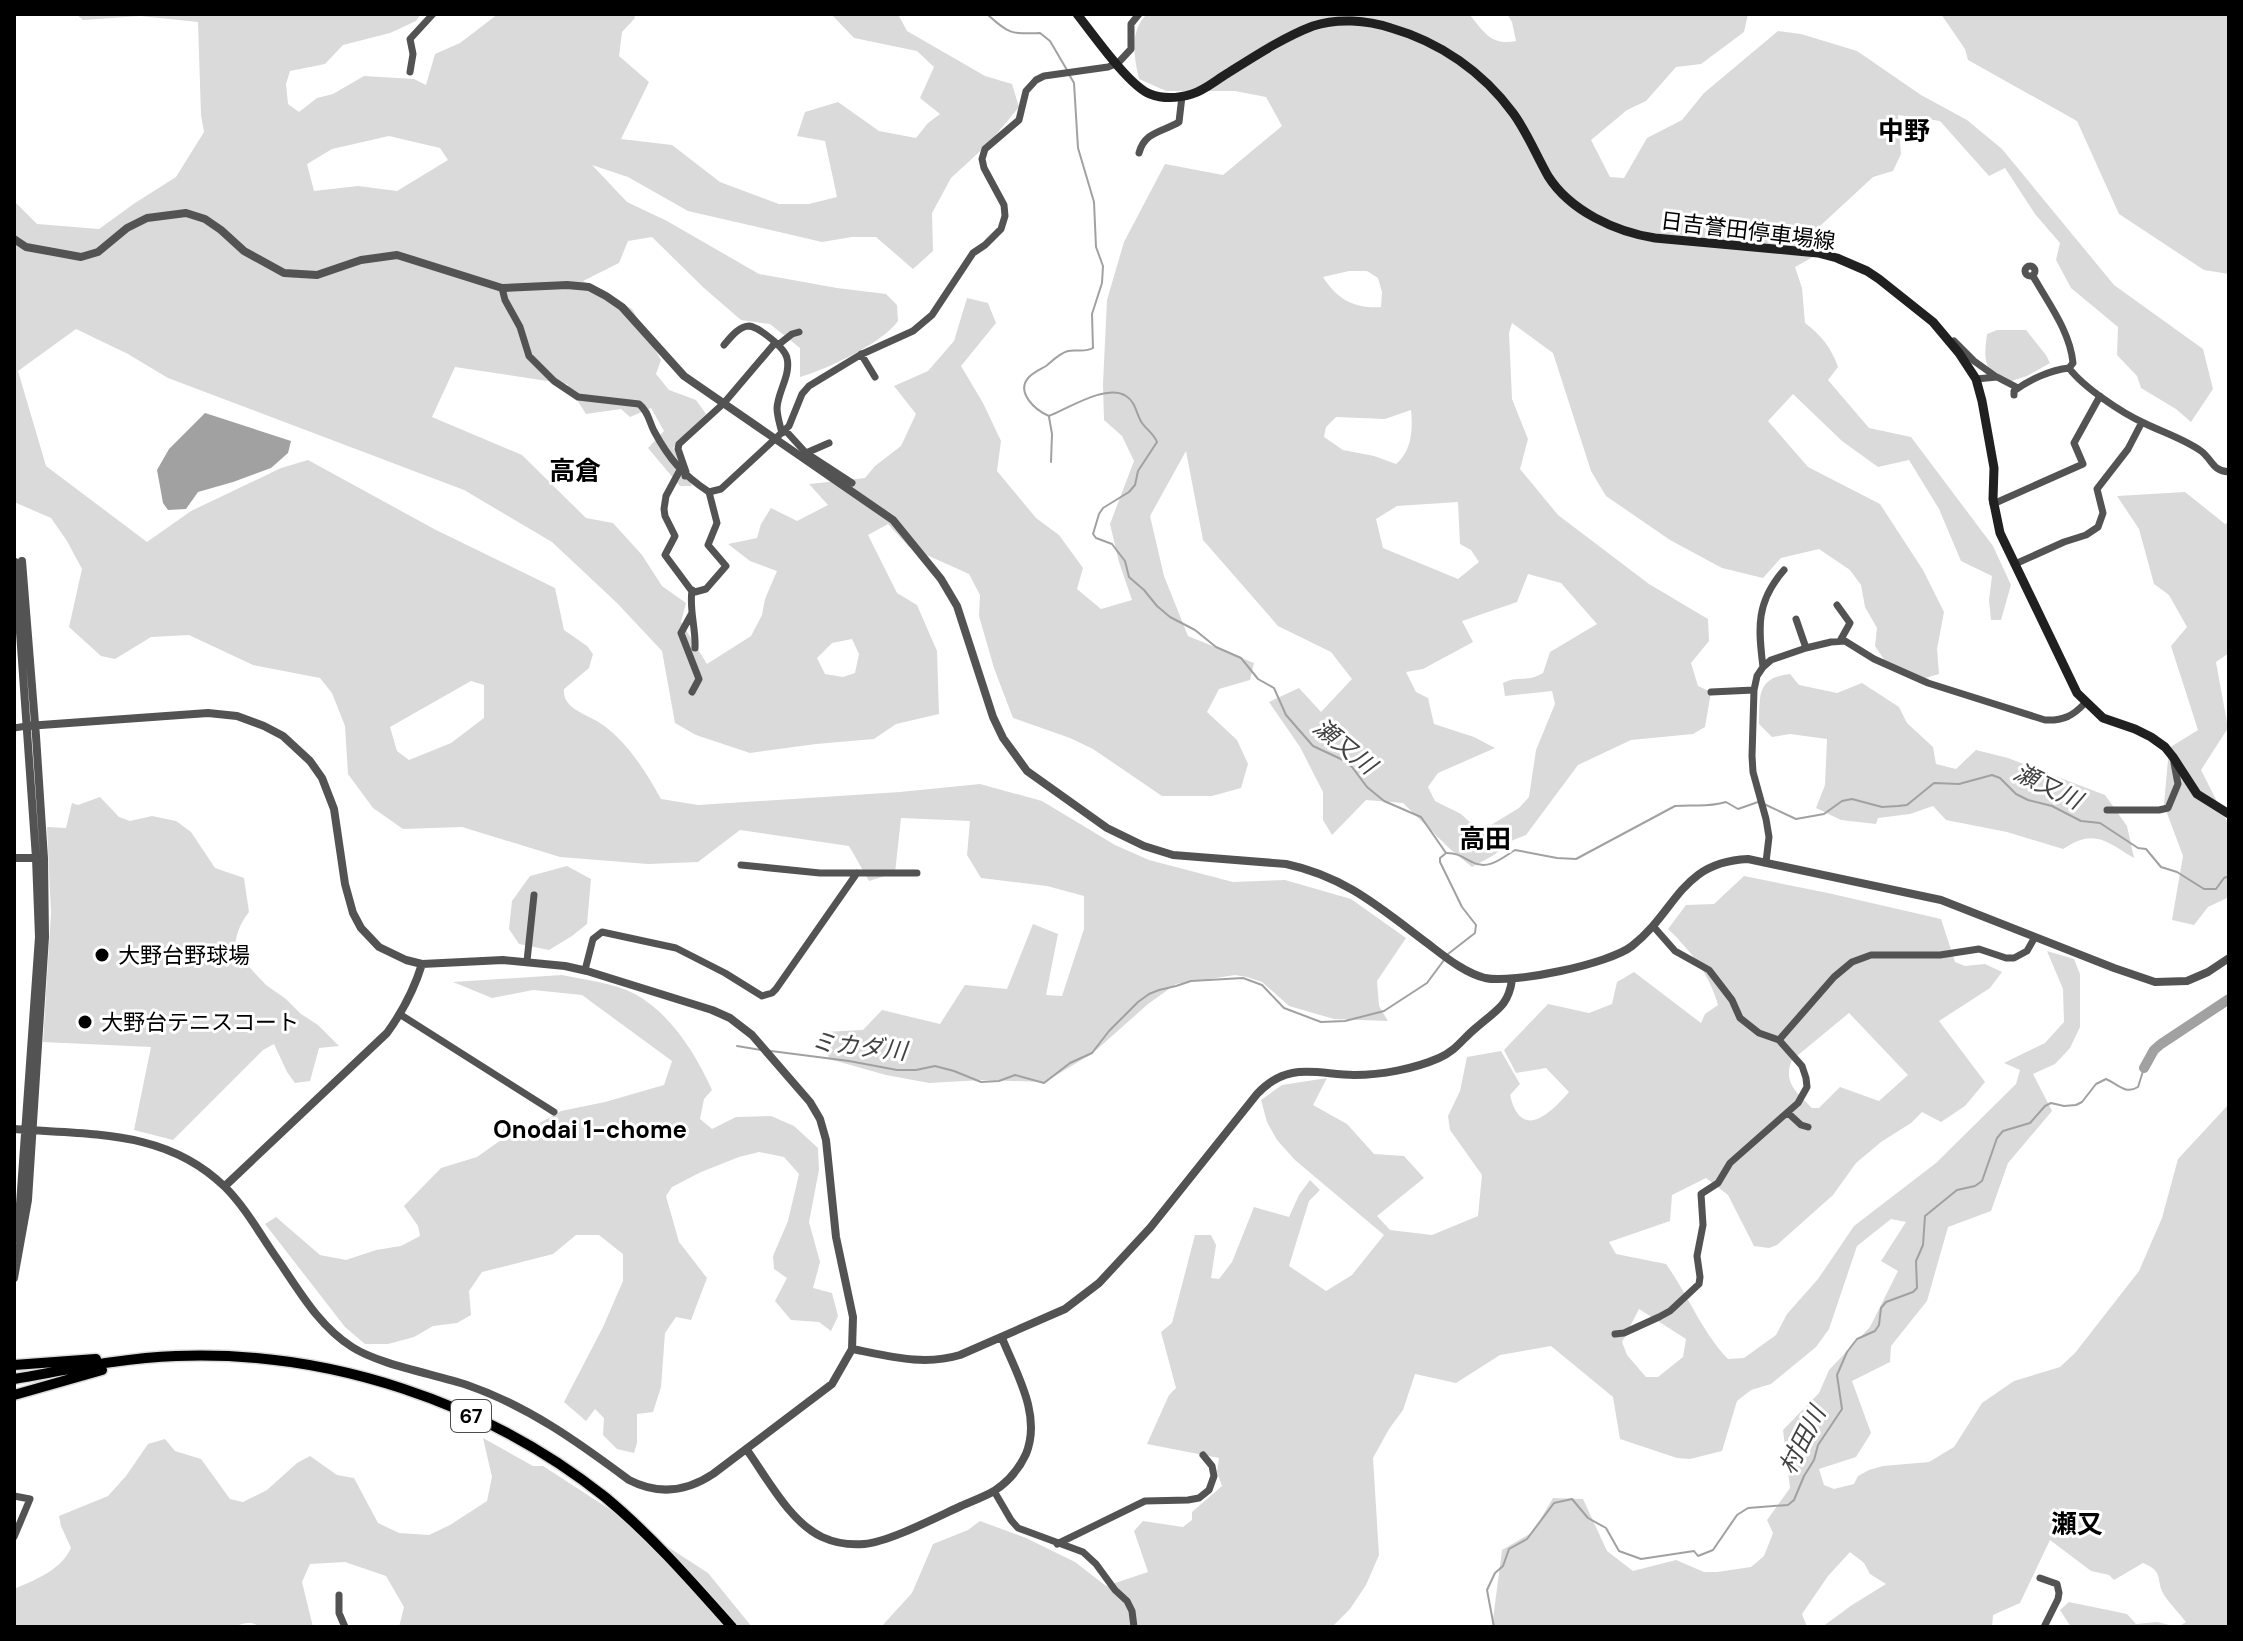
<svg xmlns="http://www.w3.org/2000/svg" width="2243" height="1641" font-family="'DM Sans','Noto Sans JP',sans-serif">
  <style>
    .green { fill: #dadada; fill-rule: evenodd }
    .water { fill: #a1a1a1 }
    .lines { fill: none; stroke-linecap: round; stroke-linejoin: round }
    .stream { stroke: #a1a1a1; stroke-width: 2 }
    .river { stroke: #a1a1a1; stroke-width: 10 }
    .primary-casing { stroke: #dbdbdb; stroke-width: 13 }
    .minor { stroke: #535353; stroke-width: 7 }
    .tertiary { stroke: #535353; stroke-width: 8 }
    .secondary { stroke: #202020; stroke-width: 9 }
    .primary { stroke: #000; stroke-width: 10 }
    .poi-dot { fill: #000; stroke: #fff; stroke-width: 3 }
    .labels { text-anchor: middle; dominant-baseline: central; stroke-width: 6; stroke-linejoin: round; paint-order: stroke }
    .shield { fill: #fff; stroke: #4c4c4c; stroke-width: 2 }
    .shield-label { font-size: 20px; font-weight: bold; fill: #000 }
    .street-label { font-size: 22px; fill: #000; stroke: #fff }
    .poi-label { font-size: 22px; fill: #000; stroke: #fff; text-anchor: start }
    .water-label { font-size: 24px; font-style: italic; fill: #424242; stroke: #fff }
    .neighbourhood-label { font-size: 24px; font-weight: bold; fill: #000; stroke: #fff }
    .quarter-label { font-size: 26px; font-weight: bold; fill: #000; stroke: #fff }
  </style>
  <rect width="100%" height="100%" fill="#fff"/>
  <path class="green" d="M76,14h345l-5,7 -26,12 -47,12 -18,19 -35,7 -4,13 2,20 11,8 18,-14 16,-4 31,-18 50,3 12,6 9,-31 25,-11 38,-29h136l1,4 -13,14 -3,24 30,26 -28,57 51,6 48,37 59,22h30l28,-7 -12,-56 -28,-5 8,-24 33,-10 41,29 37,7 12,-15 12,-9 -20,-16 14,-31 -17,-16 -63,-13 -22,-23 -5,-1h71l9,17 78,45 27,8 7,23 -30,36 -38,35 -19,35 1,38 -20,18 -37,-32h-24l-30,5 -134,-31 -60,-34 -36,-12 35,37 40,19 92,53 78,14 49,6 11,11 1,16c-16,22 -70,48 -98,56v-29l-30,-24 -29,-4 -37,-32 -52,-51 -24,4 -9,22 -36,18 49,28 29,51 -5,14 13,16 27,10 10,14 -33,34 19,38h-12l-32,-38 16,-17 -13,-23 -21,9 -9,-8 -35,5 -19,-30 -112,-17 -23,50 90,38 64,63 27,5 29,32 20,31 24,17 -5,19 26,42 44,-28 11,-21 3,-16 12,-28 -27,-10 -22,-17 29,-6 4,-14 10,-16 26,13 31,-16 -19,-21 56,-6 10,-12 26,-20 15,-32 -22,-28 34,-15 26,-30 13,-43 21,5 8,20 -35,43 22,37 18,38 -4,30 39,47 23,17 24,33 -6,21 24,20 31,-9 -13,-38 -9,-38 24,-63 -12,-25 -18,-16 -1,-36 4,-84 17,-58 41,-78 58,11 59,-49 -16,-29 -31,-6h-69l-27,-12c-5,-22 -10,-48 8,-65h322c15,18 22,32 47,27l-4,-19 -5,-8h241l-4,18 -43,32 -25,3 -30,34 -19,9 -36,30 19,37 14,1 23,-40 35,-18 22,-27 74,-62 23,3 56,17 64,44 46,25 35,29 112,136 89,64 10,40 -22,33 -15,-13 -35,-21 -4,-12 -20,-21 1,-28 -47,-39 -15,-28 4,-17 -25,-29 -30,-46 -16,8 -49,-55 -42,-6 3,39 -8,17 -20,6 -53,49 11,21 -36,20 7,21 3,35c16,12 26,24 33,44l-10,13 41,48 42,9 82,109 18,39 -10,35h-10l-2,-20 3,-24 -31,-15 -22,-52 -30,-49 -31,7 -36,-26 -49,-47 -25,27 40,46 72,37 43,66 21,42 -7,37 2,25 -20,6 -34,-19 -10,-15 2,-18 -12,-21 -4,-22 -11,-15 -31,-21 -38,9 -18,20 -41,-10 -52,-28 -64,-44 -15,-25 -38,-118 -41,-30 -3,10 3,66 16,40 -8,30 38,46 91,69 59,35 1,22 -18,22 7,23 13,6 -6,35 -12,7 -62,6 -53,25 -52,70 -15,6 -17,14 -22,12 -22,-18 -47,-46 -37,-3 -34,35 -9,-15v-28l-23,-45 -31,-45 30,-14 22,24 31,-33 -21,-27 -53,-26 -75,-86 -17,-89 -36,65 14,60 24,60 66,27 -4,17 -31,9 -12,23 30,28 11,24 -7,24 -29,8h-50l-69,-47 -23,-11 -57,-20 -19,-50 -15,-52 1,-21 -11,-21 -60,-27 -21,-23 -20,11 29,58 20,12 20,46 2,63 -43,10 -22,15 -58,5 -66,9 -54,-18 -21,-12 -13,-72 -45,-48 -65,-61 -88,-52 -296,-112 -40,-24 -52,-25 -58,42 28,95 101,76 44,-31 90,-43 27,-8 128,70 119,58 9,42 23,16 6,8 -4,14 -25,21c-2,21 25,25 39,36 25,18 43,47 58,74l37,6 202,-13 80,-8 62,17 73,44 34,15 84,22 52,-2 66,19 55,39 -29,43 2,25 9,15 -54,-2 -45,-13 -27,-24 -15,-5 -12,-2 -59,9 -28,20 -55,49 -48,29 -62,-2 -54,3 -43,-8 -57,-16 -6,-27 40,-2 19,-20 58,14 25,-39 42,4 26,-65 25,10 -12,61 16,1 22,-67v-33l-37,-10 -66,-8 -14,-23 3,-34 -69,-3 -6,55 -26,8 -20,-35 -109,-16 -42,32 -50,2 -88,-7 -98,-30 -59,2 -30,-21 -25,-34 -3,-48 -13,-33 -12,-15 -67,-13 -64,-30 -38,2 -36,22 -14,-3 -32,-29 13,-58 -15,-28 -16,-23 -37,-16v-301l23,23 62,5 36,-26 41,-26 28,-45 -3,-17 -3,-93 -58,-6 -57,4zM389,136l51,12 8,12 -51,31 -39,-5 -44,5 -7,-27 25,-15zM1349,271h18l11,7 4,14 -1,15c-27,2 -44,-8 -58,-30zM1411,410c2,19 1,41 -15,54l-22,-8 -31,-6 -19,-13 2,-10 10,-10 49,2zM1458,502l2,42 11,6 8,12 -21,17 -75,-31 -7,-29 21,-13zM1528,574l33,9 36,41 -47,28 -7,21c-17,10 -24,2 -40,10l2,13 47,-5 3,13 -19,46 -7,47 -10,11 -28,17 -17,1 -13,-12 -26,-13 -7,-14 10,-14 57,-25 -21,-11 -40,-13 -6,-26 -12,-6 -10,-20 17,-3 50,-27 -11,-21 55,-19zM852,639l7,15 -4,19 -12,4 -18,-3 -8,-16 15,-15zM471,681l13,4v33l-33,25 -42,17 -12,-9 -7,-24z
    M1941,14h288v260l-25,-4 -85,-56 -42,-93 -109,-61 -3,-11z
    M1997,330h29l20,25 4,8 -23,13 -25,8c-19,-17 -18,-26 -15,-50z
    M2185,492l40,32 4,-2v131l-13,9 12,66 -27,42 28,55v72l-21,10 -14,18 -22,-5 11,-64 -19,-51 5,-57 29,-18 -27,-84 16,-19 -18,-32 -15,-11 -15,-55 -22,-33z
    M1790,674l9,11 38,8 25,-10 37,24 8,16 26,24 3,17 20,5 20,-19 32,8 97,37 22,31 7,32c-28,-17 -40,-30 -71,-9l-56,-17 -61,-12 -13,-14 -23,8 -32,4 -2,6 -35,-4 -25,-12 9,-23 2,-46 -37,-5 -18,3 -13,-13c1,-28 -3,-46 31,-50z
    M100,797l19,20 11,4 22,-5 24,5 15,11 24,36 29,10 5,34c-10,13 -14,24 -14,40l31,33 20,14 15,15 17,11 21,21 -20,2 -9,33 -15,2 -8,-11 -13,-28 -11,6 -90,90 -39,-10 17,-83 -108,-5 8,-129 -4,-86 19,1 6,-25 6,2z
    M567,866l24,13 -4,45 -15,12 -23,14 -30,-6 -10,-15 3,-28 18,-25z
    M1744,876l84,17 113,26 14,43 10,4 20,-2 17,8 -12,16 -51,33 46,61 -20,24 -24,16 -19,-10 -11,11 -30,19 -25,21 -23,32 -56,50 -8,3 -15,-2 -26,-51 -22,-17 -34,17 -2,26 -61,21 7,12 50,10c22,31 36,68 62,95l16,-1 32,-23 11,-21 31,-35 36,-53 82,-63 80,-79 4,-14 -16,-7 41,-20 19,-21 -1,-33 -16,-38 27,8 6,15v53l-10,21 -15,16 -22,10 19,37 -44,52 -17,48 -43,16 -21,74 -36,45 -1,16 -38,19 19,52 -15,24 -37,12 5,16 10,4 20,-5 4,-8 11,-6 14,-4 46,-4 25,-15 28,-44 32,-22 46,-14 15,-14 64,-82 23,-53 16,-59 51,-55v523h-158l-11,-17 9,-8 58,12 9,10 21,-2 21,5 8,-5c-7,-9 -16,-18 -22,-27 -9,-16 1,-23 -21,-32l-29,17 -5,-5 -18,-4 -41,-31 -30,63 -27,12 -1,12h-170l30,-22 34,-21 -16,-10 -6,-11 -14,-11 -22,24 -26,38 5,13h-315l10,-77 31,-18 20,-34 30,1 24,52 26,20 43,-11 28,12h13l34,-5 13,-11 9,-23 -6,-13 23,-32 -7,-58 36,-37 10,-23 41,-43 28,-56 -17,-10 25,-39 -15,-3 -34,27 -28,83 -13,18 -45,37 -20,6 -14,11 -15,50 -32,8 -13,-1 -57,-19 -7,-42 -62,-51 -51,9 -44,28 -41,-9 -12,36 -14,19 -16,29 6,97 -13,30 -16,24 -18,18h-451l31,-34 21,-49 35,-14 12,-9 46,17 49,24 31,24 42,-14 -14,-41 9,-10 40,6 9,-7v-8l30,-26 -5,-14 2,-14 -72,-14 22,-49 7,-7 -15,-56 11,-9 23,-88h16l5,10 -5,33 8,1 13,-17 22,-55 35,10 10,-22 11,-15 10,10 -11,11 -20,65 37,25 26,-16 32,-40 -89,-75 -18,-20 -10,-18 -6,-22 21,-15 45,-7 -14,27 34,19 27,30 30,2 20,22 -47,38 13,14 42,5 46,-19 4,-41 -32,-45 -2,-14 12,-25 7,-34 34,-6 19,33 -10,11c11,46 39,20 59,-3l-23,-24 -30,5 -12,-23 44,-46 41,9 23,-9 5,-22 17,-10 67,51 4,-9 13,-9c-8,-30 -28,-55 -50,-76l18,-24 28,-1zM1849,1013l59,62 -29,26 -39,-14 -21,21h-7c-14,-14 -30,-26 -20,-48zM1639,1309l47,30 -3,18 -25,20h-12l-19,-22 -5,-13z
    M562,975c23,5 52,8 73,19 35,19 61,60 77,96l-8,9 -4,20 12,10 24,-12 35,-1 23,10 24,22 1,22 -10,52 11,40 -7,26 19,5 6,23 -7,15 -12,-9 -28,-2 -16,-19 12,-23 -13,-9 -1,-13 15,-35 11,-47 -15,-17 -25,-5 -20,5 -38,15 -29,15 -6,9 13,46 28,36 -16,42 -15,-3 -11,16 -4,54 -8,25 -16,2v29l-3,10 -17,-4 -14,-14 1,-17 -9,-9 -9,12 -22,-19 39,-75 20,-46v-27l-24,-19h-23l-23,19 -71,18 -13,19 2,24 -14,8 -24,3 -19,11 -26,7h-23l-20,-17 -80,-103 11,-7 44,38 26,5 30,-10 25,-4 19,-10 -2,-10 -14,-20 37,-38 36,-11 24,-17 3,-18 25,7 32,-18 44,-9 59,-17 8,-24 -90,-66 -49,-5 -41,8 -39,-16z
    M483,1438l50,28h10l165,107 44,54h-353l5,-20 -18,-31 -41,-14 -35,2 -8,18 11,45h-54c-7,-7 -17,-3 -26,0h-219v-38c21,-9 47,-19 57,-41l-10,-22 -2,-10 49,-20 18,-20 22,-32 17,-5 10,12 26,8 29,40 13,3 24,-12 30,-27 13,-7 27,19 17,3 24,45 21,10 30,2 21,-10 37,-24 5,-24z"/>
  <path class="water" d="M205,413l86,28 -3,12 -17,15 -38,14 -35,10 -12,17 -18,1 -5,-7 -6,-33 12,-21z"/>
  <g class="lines">
    <path class="stream" d="M987,14c22,20 23,20 53,19l10,8 17,29
      M1070,76l4,7 4,65 16,54 2,45 7,19 -1,17 -10,31 1,34c-9,5 -16,1 -25,3 -8,2 -16,10 -22,15 -5,3 -12,6 -17,11 -14,15 6,33 20,39 18,-7 58,-33 77,-20 10,6 10,18 16,27 5,7 12,11 15,19l-19,29 -3,14 -6,7 -26,16 -4,6 -6,20 3,4 16,6 6,8 7,9 4,16 15,13 13,16 13,11 25,13 21,17 25,11 17,21 16,9 12,27 27,31 30,14 9,7 15,20 17,14 37,16 25,36
      M1049,417l3,17 -1,28
      M1764,804l32,15 28,-5 18,-13 10,-2 30,8 16,-1 9,-1 27,-22 25,1 33,-9 8,3 16,16 12,6 24,6 29,15 19,2 38,25 8,1 15,18 16,5 27,17h12l8,-11 5,-2
      M1447,853c11,0 15,4 25,9 16,9 30,-4 43,-12l42,8 19,1 99,-53c21,-2 30,2 51,-4l12,7 20,-7
      M1445,854l-5,4v4l22,45 14,18 -1,8 -27,21
      M737,1046l24,4
      M771,1051l78,10 48,9h19l19,-4 19,5 27,11 18,-1 16,-6 29,8 26,-20 22,-10 17,-22 29,-29 11,-8 10,-4 17,-4 15,-5 52,-3 19,7 22,23 37,14 24,-1 39,-10 43,-28 17,-23
      M1494,1627l-7,-37 8,-17 8,-7 6,-17 18,-10 27,-36 18,-4 16,19 18,10 13,23 22,8 53,-8 4,5 15,-6 24,-35 11,-7 40,-3 6,-5 10,-24 10,-16 4,-15 24,-36 -5,-34 10,-23 10,-13 18,-8 4,-6 2,-17 5,-6 27,-10 4,-4 -1,-27 7,-16 2,-29 32,-26 18,-4 7,-5 15,-43 6,-7 27,-8 15,-17 6,-3 13,3 12,-1 6,-3 14,-18 10,-5c12,5 19,16 32,8l6,-19"/>
    <path class="river" d="M2144,1068l10,-18 7,-6 68,-45"/>
    <g class="primary-casing">
      <path id="primary" d="M14,1365l82,-6
        M14,1379c53,-9 107,-21 162,-23 152,-6 310,46 429,141 47,39 87,85 127,130
        M14,1395l88,-25"/>
    </g>
    <path class="minor" d="M410,72l3,-18 -3,-15 23,-25
      M1139,153c6,-22 24,-21 40,-31l3,-26
      M2025 271a5 5 0 1 1 10 0a5 5 0 1 1-10 0Z
      M502,288l3,12 15,27 9,29 25,25 24,16 61,7c9,7 10,17 15,27 15,28 29,44 55,61l12,-3 68,-63 13,-32 7,-8 51,-31 53,-24 19,-16 41,-62 12,-8 16,-16 4,-13 -1,-11 -20,-37 -2,-9 3,-10 34,-29 7,-29 10,-11 8,-4 64,-9 10,-4 13,-14v-25l8,-10
      M1954,341l20,20 21,15
      M724,345c6,-7 15,-19 25,-19 10,1 36,22 38,32 4,17 -9,33 -10,50 0,8 3,17 5,25
      M778,345l14,-11 7,-2
      M861,354l14,23
      M2069,368c14,19 53,45 75,55 18,9 40,16 57,28 11,8 11,20 28,21
      M1976,379l21,-2 21,11
      M2014,395v-4c15,-11 36,-21 55,-23l4,-5c-3,-32 -25,-60 -40,-87
      M785,430l21,23 46,30
      M806,453l23,-10
      M680,470l-14,26 -2,13 1,7 10,20 -10,19 26,35 4,2 11,-3 20,-23 -18,-21 9,-22 -8,-31
      M685,476l1,-4 -8,-23 1,-5 45,-41 51,-60
      M1993,504l90,-40 -9,-21 26,-47
      M2015,564l49,-22 22,-7 12,-8 5,-14 -6,-24 31,-40 14,-27
      M692,590c-3,20 4,38 3,58
      M1837,605l13,18 -10,18
      M692,613l-11,20 18,46 -7,13
      M1796,619l10,29
      M1763,667c-5,-40 -7,-65 21,-97
      M1711,692l43,-2
      M14,728l13,-2
      M2107,810h52l9,-2 10,-24 -4,-21
      M1766,862l3,-25 -3,-18 -13,-47 -1,-16 2,-66 3,-14 6,-9 8,-7 35,-12 25,-6 14,-1 29,18 54,24 117,37c18,1 28,-4 40,-17
      M741,865l79,8h97
      M527,961l7,-66
      M585,970l8,-31 9,-7 74,16 49,25 37,23 10,-3 4,-4 81,-116
      M401,1015l153,97
      M1779,1040l55,-63 18,-15 19,-7h69l39,-6 27,9h8l13,-7 8,-14
      M1788,1113l13,12 7,2
      M1615,1334l9,-1 35,-16 11,-6 29,-27 1,-7 -3,-21 6,-31 -2,-31 17,-11 12,-20 68,-60 9,-16 -1,-9 -4,-12 -23,-26 -20,-7 -19,-15 -8,-18 -23,-30 -34,-19 -22,-25
      M994,1491l17,29 7,8 65,24 13,12 19,26 12,11 5,10 2,16
      M14,1496l16,3 -16,38
      M1057,1544l88,-43 43,-1 11,-2 10,-8 5,-14 -2,-10 -9,-11
      M2040,1578l17,6 2,9 -1,6 -14,28
      M339,1595v18l6,14"/>
    <path class="tertiary" d="M14,239l12,8 55,10 17,-5 29,-24 20,-10 39,-5 19,6 16,11 23,21 40,22 33,2 44,-15 36,-5 105,33 65,-3 22,2 17,9 16,11 62,69 209,144 48,59 16,27 36,111 10,21 24,33 80,57 37,18 29,9 113,9c57,12 92,42 137,76 19,14 39,32 62,38 28,6 124,-14 147,-32 45,-35 48,-84 116,-87l193,41 173,68 41,14 32,-1 21,-9 21,-14
      M14,858h22
      M14,1129c76,6 152,0 211,58 21,21 36,49 53,73 22,32 41,66 74,87 28,18 82,27 115,38 61,21 111,57 162,95 29,15 57,12 84,-6l119,-90 20,-35 1,-32 -17,-80 -10,-97 -6,-21 -10,-17 -58,-67 -22,-17 -18,-8 -125,-39 -22,-5 -62,-6 -81,4 -16,-4 -27,-13 -18,-19 -8,-15 -8,-29 -11,-75 -12,-31 -12,-17 -27,-25 -19,-10 -27,-10 -29,-3 -181,13
      M225,1186l162,-153c16,-22 27,-43 35,-69
      M14,1239l6,-35 19,-267 -3,-79 -21,-296
      M14,1278l14,-78 17,-263 -1,-79 -8,-122 -14,-175
      M852,1349c37,7 71,17 108,6l105,-46 34,-26 51,-55 107,-134c31,-33 58,-20 97,-19 27,0 60,-6 85,-17 17,-7 24,-20 38,-31 19,-17 31,-20 35,-47
      M747,1450c20,28 43,72 75,87 13,6 29,8 42,7 25,-2 73,-27 97,-38 11,-5 23,-9 33,-15 14,-9 25,-22 32,-37 16,-39 -10,-81 -24,-116"/>
    <path class="secondary" d="M1077,14c15,19 52,72 73,80 13,5 29,4 42,0 13,-4 24,-14 36,-21 27,-17 56,-36 85,-47 24,-8 54,-6 78,2 49,14 92,44 122,85 14,19 23,42 35,63 22,35 68,56 107,62l163,15 19,5 30,13 12,8 54,43 26,31 17,26 6,22 12,67 -1,31 7,34 77,160 26,25 32,11 16,8 14,10 8,10 24,37 32,20"/>
    <use href="#primary" class="primary"/>
  </g>
  <g class="poi-dot">
    <circle cx="102" cy="955" r="8"/>
    <circle cx="85" cy="1022" r="8"/>
  </g>
  <g class="labels">
    <rect class="shield" x="451" y="1400" width="40" height="32" rx="6"/>
    <g class="shield-label">
      <text x="471" y="1416">67</text>
    </g>
    <g class="street-label">
      <text transform="translate(1748 231) rotate(7)">日吉誉田停車場線</text>
    </g>
    <g class="poi-label">
      <text x="118" y="955">大野台野球場</text>
      <text x="101" y="1022">大野台テニスコート</text>
    </g>
    <g class="water-label">
      <text transform="translate(1345 746) rotate(39)">瀬又川</text>
      <text transform="translate(2048 786) rotate(26)">瀬又川</text>
      <text transform="translate(859 1046) rotate(6)">ミカダ川</text>
      <text transform="translate(1802 1440) rotate(-63)">村田川</text>
    </g>
    <g class="neighbourhood-label">
      <text x="590" y="1129">Onodai 1-chome</text>
    </g>
    <g class="quarter-label">
      <text x="1904" y="131">中野</text>
      <text x="575" y="471">高倉</text>
      <text x="1485" y="839">高田</text>
      <text x="2077" y="1524">瀬又</text>
    </g>
  </g>
  <rect width="2243" height="1641" fill="none" stroke="#000000" stroke-width="32"/>
</svg>
